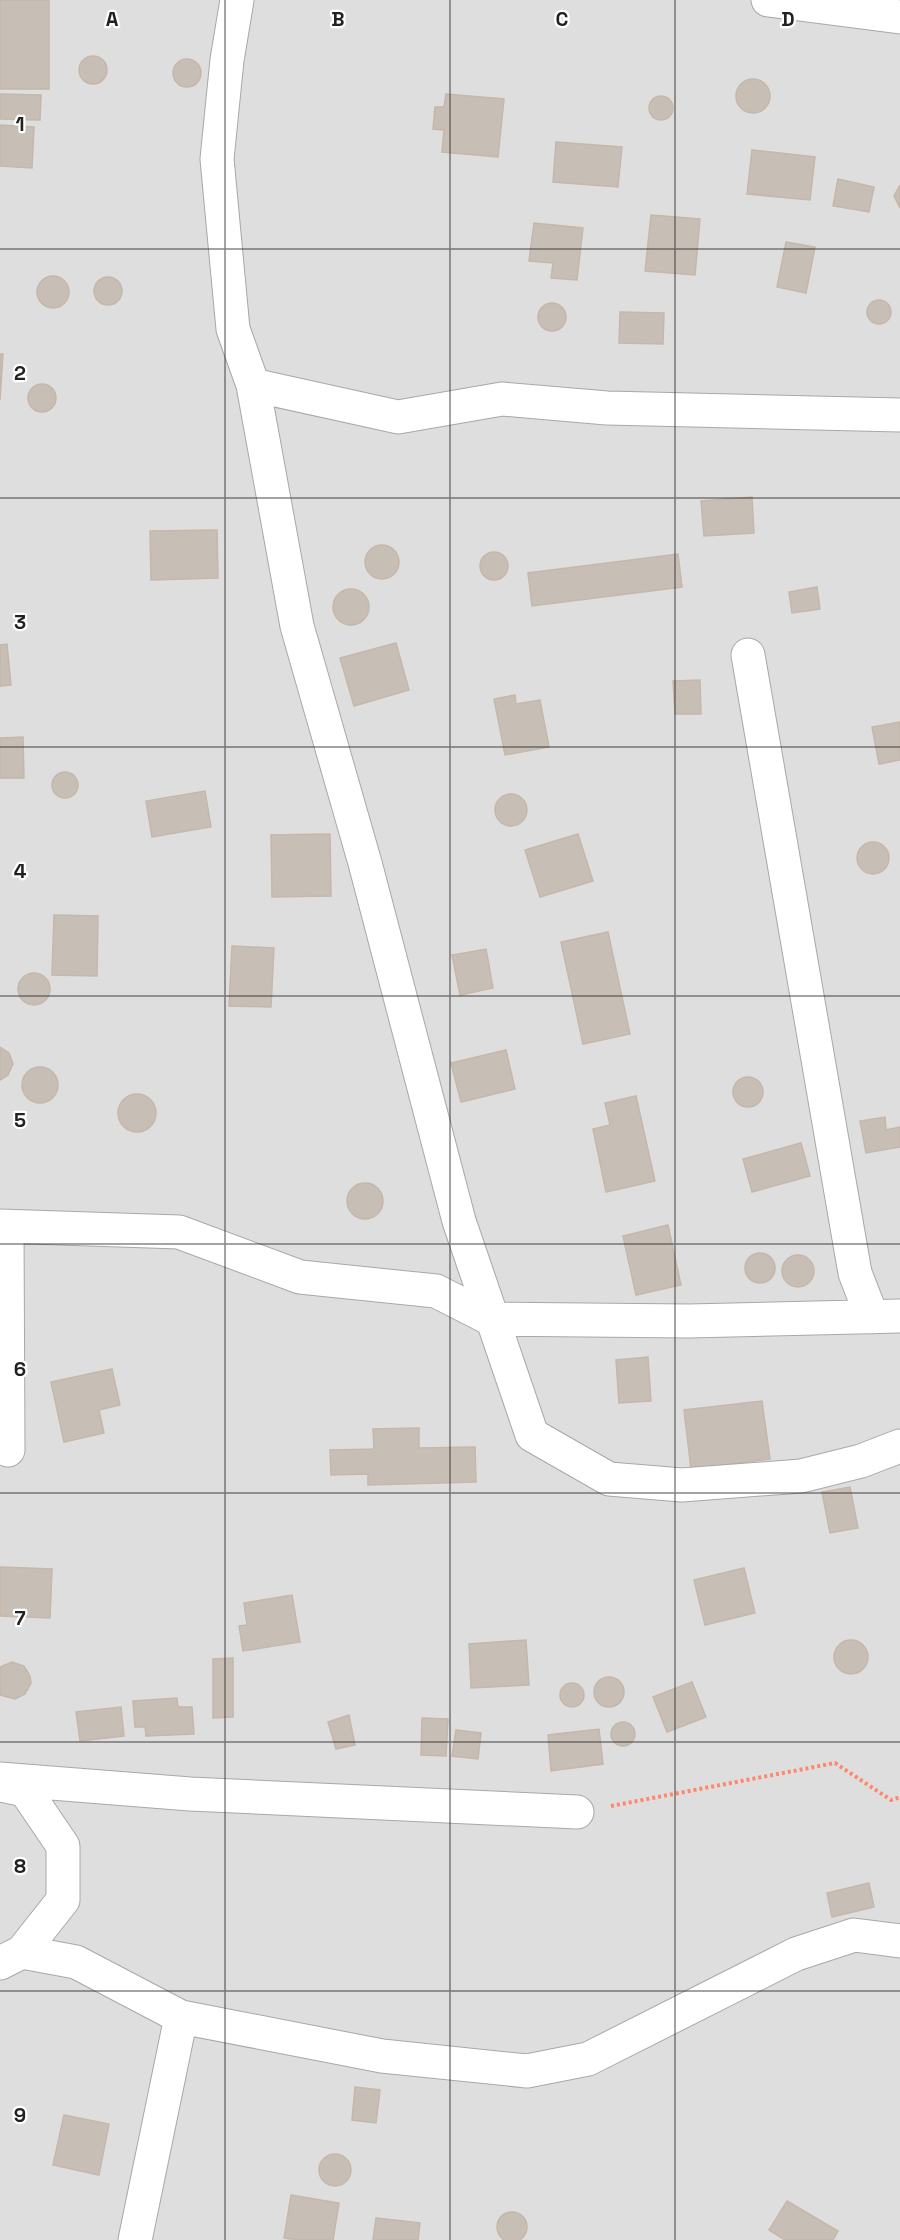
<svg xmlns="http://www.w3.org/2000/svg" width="900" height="2240" font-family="'Space Grotesk',sans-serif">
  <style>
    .residential { fill: #dfdede }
    .building { fill: #c7bfb6; stroke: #c5b7a9; stroke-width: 1.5 }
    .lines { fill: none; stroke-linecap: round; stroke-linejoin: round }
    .street-casing { stroke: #a8a8a8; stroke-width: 35 }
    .path { stroke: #ff876b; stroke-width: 4; stroke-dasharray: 3 3; stroke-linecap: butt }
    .street { stroke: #fff; stroke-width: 33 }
    .grid { fill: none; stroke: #212121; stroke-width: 1.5; stroke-opacity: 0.55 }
    .grid-label { font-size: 20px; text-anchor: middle; font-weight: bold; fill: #212121; stroke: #fff; stroke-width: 4.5; stroke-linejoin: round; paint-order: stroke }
  </style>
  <rect width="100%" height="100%" fill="#f2efe7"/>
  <path class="residential" d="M0,0h900v2240h-900z"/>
  <path class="building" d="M0,0h49v89h-49z
    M79 70a14 14 0 1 1 28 0a14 14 0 1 1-28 0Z
    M173 73a14 14 0 1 1 28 0a14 14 0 1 1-28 0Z
    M736 96a17 17 0 1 1 34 0a17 17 0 1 1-34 0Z
    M0,94l41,1 -1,25 -40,-1z
    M446,94l58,5 -6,58 -56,-5 2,-22 -11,-1 2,-22h9z
    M649 108a12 12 0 1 1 24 0a12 12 0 1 1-24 0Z
    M0,125l34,2 -2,41 -32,-2z
    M556,142l66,5 -4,40 -65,-5z
    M752,150l63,7 -5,43 -63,-6z
    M838,179l36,8 -5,25 -36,-6z
    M900,185v23l-6,-12z
    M651,215l49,4 -5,56 -50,-4z
    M534,223l49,5 -6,52 -26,-2 2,-15 -24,-2z
    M786,242l29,5 -9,46 -29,-6z
    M37 292a16 16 0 1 1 32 0a16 16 0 1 1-32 0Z
    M94 291a14 14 0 1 1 28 0a14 14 0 1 1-28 0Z
    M867 312a12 12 0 1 1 24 0a12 12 0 1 1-24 0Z
    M538 317a14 14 0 1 1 28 0a14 14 0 1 1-28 0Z
    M620,312l44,1 -1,31 -44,-1z
    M0,354h3l-3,46z
    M28 398a14 14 0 1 1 28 0a14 14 0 1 1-28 0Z
    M752,497l2,36 -50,3 -3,-35z
    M217,530l1,48 -67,2 -1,-49z
    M365 562a17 17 0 1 1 34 0a17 17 0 1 1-34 0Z
    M480 566a14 14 0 1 1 28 0a14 14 0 1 1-28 0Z
    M678,554l4,33 -150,19 -4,-33z
    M817,587l3,22 -28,4 -3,-21z
    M333 607a18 18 0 1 1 36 0a18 18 0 1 1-36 0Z
    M396,643l13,47 -55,16 -14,-48z
    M7,644l4,41 -11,1v-41z
    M700,680l1,34h-26l-2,-33z
    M515,695l1,9 24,-4 9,47 -44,8 -11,-56z
    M900,722v38l-21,4 -7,-37z
    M23,737l1,41h-24v-40z
    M52 785a13 13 0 1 1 26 0a13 13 0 1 1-26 0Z
    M205,791l6,36 -59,10 -6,-36z
    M495 810a16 16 0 1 1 32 0a16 16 0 1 1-32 0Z
    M330,834l1,62 -59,1 -1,-62z
    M578,834l15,47 -53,16 -15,-47z
    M857 858a16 16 0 1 1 32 0a16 16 0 1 1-32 0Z
    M54,915l44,1 -1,60 -45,-1z
    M608,932l22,102 -47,10 -22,-102z
    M232,946l42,2 -3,59 -42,-1z
    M486,949l7,39 -33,7 -8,-40z
    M18 989a16 16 0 1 1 32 0a16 16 0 1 1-32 0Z
    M0,1047l9,6 4,11 -5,11 -8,5z
    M506,1050l9,39 -54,13 -10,-39z
    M22 1085a18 18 0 1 1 36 0a18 18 0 1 1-36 0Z
    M733 1092a15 15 0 1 1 30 0a15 15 0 1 1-30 0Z
    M118 1113a19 19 0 1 1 38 0a19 19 0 1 1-38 0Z
    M636,1096l19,85 -49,11 -13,-63 17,-4 -5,-22z
    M885,1117l1,13 14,-3v20l-34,6 -6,-32z
    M801,1143l9,33 -58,16 -9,-33z
    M347 1201a18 18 0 1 1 36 0a18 18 0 1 1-36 0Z
    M668,1225l13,60 -45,10 -13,-59z
    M745 1268a15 15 0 1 1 30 0a15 15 0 1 1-30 0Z
    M782 1271a16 16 0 1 1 32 0a16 16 0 1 1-32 0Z
    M648,1357l3,44 -32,2 -3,-43z
    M112,1369l8,36 -21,5 5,23 -40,9 -13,-60z
    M762,1401l8,58 -79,10 -7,-59z
    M419,1428v20l56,-1 1,35 -108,3v-11l-37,1 -1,-25 44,-1 -1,-20z
    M850,1487l8,41 -28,5 -8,-41z
    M0,1567l52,2 -2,49 -50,-2z
    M744,1568l11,45 -50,12 -11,-45z
    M292,1595l8,47 -57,9 -4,-25 8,-1 -3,-22z
    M834 1657a17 17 0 1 1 34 0a17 17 0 1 1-34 0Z
    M526,1640l3,45 -58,3 -2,-44z
    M233,1658v59l-20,1v-59z
    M12,1662l12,4 6,10 1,7 -6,11 -10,5 -15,-4v-28z
    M594 1692a15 15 0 1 1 30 0a15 15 0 1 1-30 0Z
    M692,1682l14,35 -39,15 -14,-35z
    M560 1695a12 12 0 1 1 24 0a12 12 0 1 1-24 0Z
    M177,1698l1,9h14l2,27 -48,2 -1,-9h-10l-2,-26z
    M121,1707l3,29 -44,5 -4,-29z
    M349,1715l6,30 -19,4 -8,-27z
    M422,1718l26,1 -2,37 -25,-1z
    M611 1734a12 12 0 1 1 24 0a12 12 0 1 1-24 0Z
    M599,1729l4,35 -52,7 -3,-36z
    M456,1730l25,3 -3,26 -26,-3z
    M869,1883l5,24 -42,10 -5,-24z
    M355,2087l25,3 -4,33 -24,-3z
    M64,2115l45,9 -10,51 -46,-10z
    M319 2170a16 16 0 1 1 32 0a16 16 0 1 1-32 0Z
    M291,2195l48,8 -6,37h-34l-15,-2z
    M787,2201l51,30 -5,9h-48l-16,-10z
    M497 2227a15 15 0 1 1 30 0a15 15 0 1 1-30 0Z
    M376,2218l44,5 -2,17h-45z"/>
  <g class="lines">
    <g class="street-casing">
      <path id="street" d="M237,0l-10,60 -10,99 16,170 20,56 44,241 68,237 94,358 73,214 77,44 73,6 119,-9 60,-15 39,-15
        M768,0l132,17
        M253,385l145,32 104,-18 105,9 293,7
        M748,655l107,618 17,44
        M0,1226l179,6 121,45 136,14 55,28 198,2 211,-5
        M7,1227l1,223
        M0,1779l190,15 387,18
        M0,1785l25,5 38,56v54l-41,52
        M0,1963l22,-11 54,10 105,55 201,39 145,15 61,-12 208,-105 58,-19 46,6
        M135,2240l46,-223"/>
    </g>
    <path class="path" d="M611,1806l224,-43 56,37 9,-3"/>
    <use href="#street" class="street"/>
  </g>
  <path class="grid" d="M225,0v2240M450,0v2240M675,0v2240M0,249h900M0,498h900M0,747h900M0,996h900M0,1244h900M0,1493h900M0,1742h900M0,1991h900"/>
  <g class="grid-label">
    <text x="112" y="26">A</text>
    <text x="338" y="26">B</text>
    <text x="562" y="26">C</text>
    <text x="788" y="26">D</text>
    <text x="20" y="131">1</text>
    <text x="20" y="380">2</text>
    <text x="20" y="629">3</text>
    <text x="20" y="878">4</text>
    <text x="20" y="1127">5</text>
    <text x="20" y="1376">6</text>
    <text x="20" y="1625">7</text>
    <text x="20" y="1873">8</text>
    <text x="20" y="2122">9</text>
  </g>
</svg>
